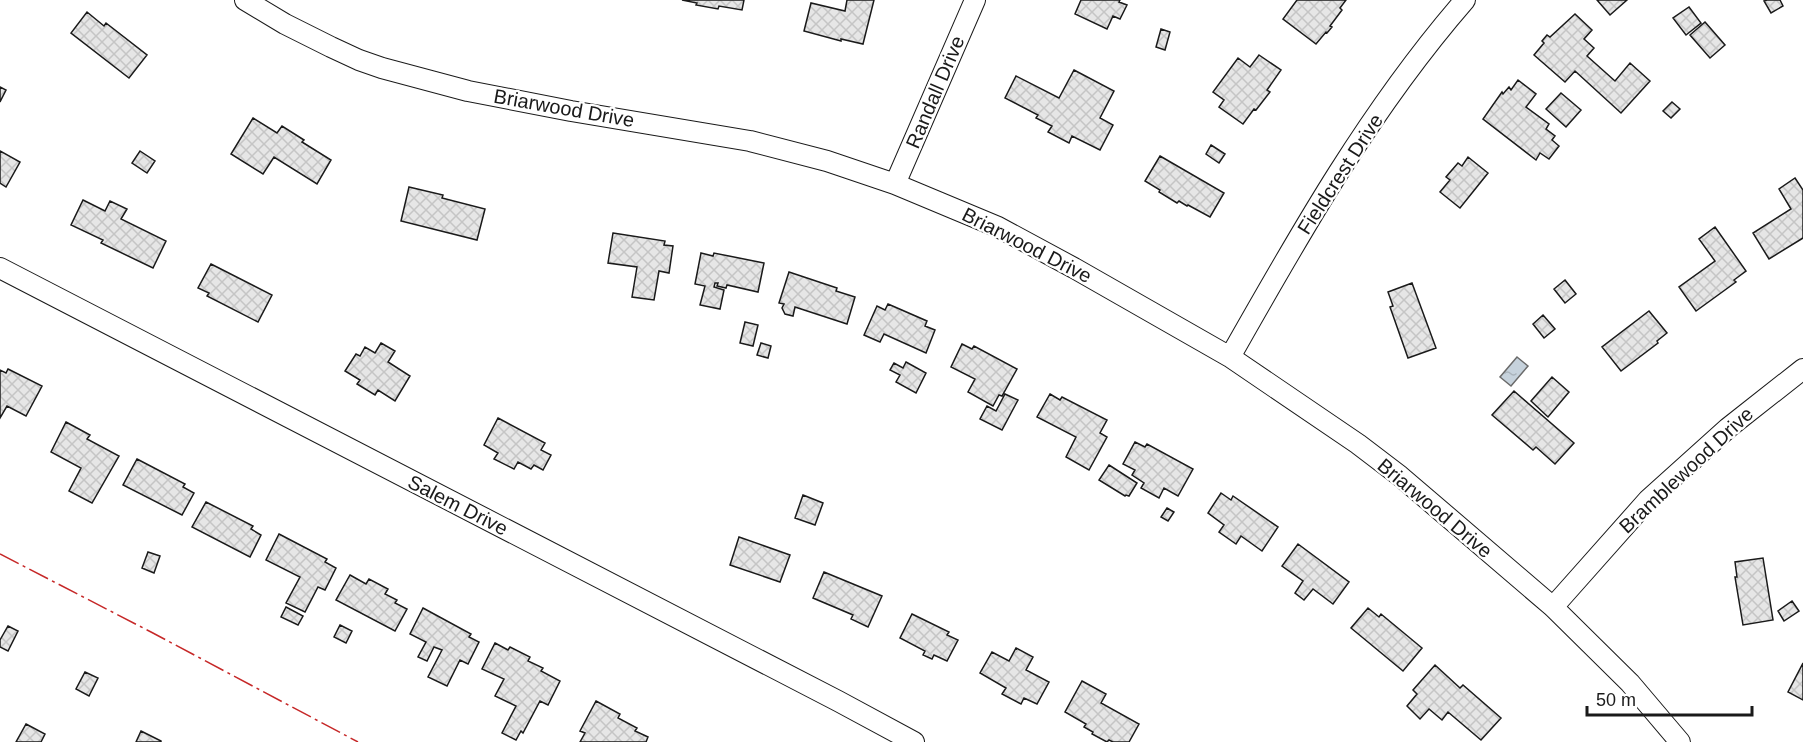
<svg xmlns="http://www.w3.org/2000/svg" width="1803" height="742" font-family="Helvetica,sans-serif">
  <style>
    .water { fill: url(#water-ripples); stroke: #6a6a6a; stroke-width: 1.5 }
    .building { fill: url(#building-cross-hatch); stroke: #1a1a1a; stroke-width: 1.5 }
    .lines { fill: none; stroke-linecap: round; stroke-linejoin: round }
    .minor-casing { stroke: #1a1a1a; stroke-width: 22 }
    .minor { stroke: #fff; stroke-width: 20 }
    .power { stroke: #c62828; stroke-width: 1.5; stroke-dasharray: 21 4.5 3 4.5; stroke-linecap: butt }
    .labels { text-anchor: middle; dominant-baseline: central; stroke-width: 4.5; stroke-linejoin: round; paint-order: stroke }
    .street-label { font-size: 20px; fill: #1a1a1a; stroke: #fff }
  </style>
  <defs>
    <pattern id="water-ripples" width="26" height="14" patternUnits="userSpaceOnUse" patternTransform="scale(1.5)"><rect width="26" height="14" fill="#c6d2dc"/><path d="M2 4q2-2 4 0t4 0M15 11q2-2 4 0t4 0" fill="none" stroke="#aab4bc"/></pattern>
    <pattern id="building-cross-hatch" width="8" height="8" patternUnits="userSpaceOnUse" patternTransform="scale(1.5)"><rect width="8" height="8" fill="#e6e6e6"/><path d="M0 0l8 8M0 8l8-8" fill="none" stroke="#c5c5c5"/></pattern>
  </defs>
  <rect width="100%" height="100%" fill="#fff"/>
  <path class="water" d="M1517,357l11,9 -17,20 -11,-9z"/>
  <path class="building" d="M682,0h62l-2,10 -23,-4 -1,3 -22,-4 1,-2z
    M847,0h27l-11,44 -22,-5v2l-37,-10 7,-28 34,8z
    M1081,0h39l-1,2 8,3 -7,14 -7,-3 -6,13 -32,-15z
    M1297,0h49l-6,8 2,2 -12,16 2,1 -5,6 -1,-1 -10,12 -33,-25z
    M1597,0h30l-17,15z
    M1767,0h13l3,6 -12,7 -7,-12z
    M1689,7l12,16 -15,12 -13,-17z
    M87,12l17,14 2,-3 41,32 -18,23 -58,-45z
    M1575,14l17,16 -8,9 10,9 -7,8 28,25 15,-18 20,18 -29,32 -46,-42 -10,11 -31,-27 10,-12 -2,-2 5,-6 3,2z
    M1705,22l20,23 -15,13 -20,-23z
    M1161,29l9,3 -5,18 -9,-3z
    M1259,55l22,15 -14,20 3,2 -14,18 -2,-1 -11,15 -24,-17 5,-7 -11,-8 25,-34 12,9z
    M1074,70l40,21 -14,27 13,7 -13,25 -28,-14 -3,7 -21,-11 4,-6 -16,-8 2,-3 -33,-17 11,-22 43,22z
    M1518,80l18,14 -10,13 23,17 -3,5 9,7 -3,4 7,6 -10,13 -9,-6 -4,7 -53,-41 19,-27 1,2 6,-7 2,3z
    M0,87l6,3 -6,12z
    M1561,93l20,17 -15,17 -20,-18z
    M1672,102l8,7 -9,9 -8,-7z
    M253,118l24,15 5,-7 22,14 -2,2 29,18 -14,24 -43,-27 -11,17 -32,-20z
    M1211,145l14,9 -6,9 -13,-9z
    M0,151l20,11 -14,25 -6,-4z
    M140,151l15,10 -8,12 -15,-10z
    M1160,156l64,37 -14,24 -22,-12 -1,1 -8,-5 -2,2 -18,-11 1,-2 -15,-9z
    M1468,157l20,16 -28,35 -20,-16 10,-12 -4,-3 12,-14 4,3z
    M1795,178l8,12v48l-34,21 -16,-26 38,-24 -12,-20z
    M409,187l34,8 -1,3 43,11 -8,31 -76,-19z
    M83,200l22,11 5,-10 17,8 -6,10 45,22 -13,27 -52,-25 2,-3 -32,-15z
    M1715,227l31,44 -12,9 2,2 -40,29 -17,-24 36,-26 -16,-22z
    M613,233l52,8 -1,4 9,1 -4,27 -10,-2 -5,29 -22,-3 5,-30 -29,-4z
    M701,253l12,3 1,-3 50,10 -6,29 -31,-7 -1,3 -9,-2 1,-3h-3l-1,4 10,3 -4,19 -20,-4 5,-19 -10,-2z
    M211,264l61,31 -14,27 -51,-26 2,-3 -11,-5z
    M789,272l48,16 -1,3 19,6 -8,27 -52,-17 -2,9 -8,-2 -3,-6 2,-4 -5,-1z
    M1565,280l11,14 -11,9 -11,-14z
    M1412,283l24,65 -28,10 -18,-51 3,-1 -5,-14z
    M888,304l39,17 -2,5 10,4 -9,23 -42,-19 -4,8 -16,-7 13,-29 8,4z
    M1649,311l18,22 -10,8 1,2 -37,28 -19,-24z
    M1543,315l12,14 -11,9 -11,-14z
    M745,322l13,3 -5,21 -13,-3z
    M381,343l14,8 -7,11 22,14 -15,25 -17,-11 -3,5 -18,-11 3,-4 -15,-9 11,-17 4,2 5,-9 10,6z
    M761,343l10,3 -3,12 -11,-3z
    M962,344l10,5 2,-3 43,23 -15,27 -3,-1 -6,11 -25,-14 7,-13 -24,-12z
    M906,362l20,11 -10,20 -20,-11 4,-7 -10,-5 4,-7 9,5z
    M8,369l34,17 -16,30 -19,-10 -7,12v-48l6,3z
    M1552,377l17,15 -21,25 -17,-16z
    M1514,391l60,52 -19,21 -19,-17 -3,3 -41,-35z
    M1005,394l13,6 -16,30 -22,-11 7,-13 9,5z
    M1050,394l10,6 2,-3 45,23 -7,13 7,4 -18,33 -23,-13 10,-20 -39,-20z
    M498,418l47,25 -4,7 10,5 -8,15 -9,-5 -3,4 -13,-7 -4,7 -20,-10 4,-6 -14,-8z
    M66,422l24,13 -3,4 32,17 -27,47 -23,-12 12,-23 -30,-16z
    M1135,442l10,5 2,-3 46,25 -15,27 -14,-8 -5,10 -18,-10 3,-5 -12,-8 3,-5 -12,-6z
    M137,459l48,25 -2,3 11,6 -12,22 -59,-30z
    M1109,465l28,18 -8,13 -3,-1 -1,1 -26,-16z
    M1221,493l10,7 2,-4 45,31 -16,24 -21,-15 -5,8 -17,-12 5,-7 -16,-12z
    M803,495l20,8 -8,22 -20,-7z
    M206,502l47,24 -2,3 10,6 -11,22 -58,-30z
    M1167,508l7,4 -6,9 -7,-4z
    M279,534l48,25 -2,3 11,6 -11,22 -7,-3 -13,25 -19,-9 14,-26 -34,-17z
    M739,537l51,18 -10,27 -50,-17z
    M1298,544l51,38 -16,22 -20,-15 -9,11 -9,-7 8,-12 -21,-15z
    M148,552l12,4 -6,17 -12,-5z
    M1763,558l10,62 -30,5 -8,-48h2l-2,-15z
    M824,572l58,24 -14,31 -17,-8 2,-4 -40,-17z
    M350,575l16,9 3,-5 19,10 -3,5 12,6 -2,3 12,6 -12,22 -59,-31z
    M1792,601l7,10 -15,10 -6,-10z
    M286,607l17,9 -5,9 -17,-8z
    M423,608l48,26 -2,3 10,5 -11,22 -8,-4 -13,26 -19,-9 14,-27 -8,-3 -7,14 -9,-4 8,-15 -16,-8z
    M1368,608l11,9 2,-3 41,34 -19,23 -52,-43z
    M912,614l37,18 -2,3 11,5 -11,21 -13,-6 -2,4 -9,-4 2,-4 -25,-13z
    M340,625l12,6 -6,12 -12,-6z
    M8,626l10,5 -10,20 -8,-4v-7z
    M495,643l13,7 2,-3 20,10 -2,4 15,7 -2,3 19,10 -12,24 -8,-4 -17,32 -2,-2 -5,9 -14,-7 14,-27 -21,-10 9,-17 -22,-10z
    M1016,648l17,9 -7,13 23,12 -12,22 -13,-6 -3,6 -19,-10 4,-6 -26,-15 12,-21 17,9z
    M1803,663v37l-15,-8z
    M1435,665l25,23 3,-3 38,33 -20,22 -33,-28 -6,8 -13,-11 -9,10 -13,-13 10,-12 -4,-4z
    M85,672l13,6 -9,18 -13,-7z
    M1082,681l24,13 -5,9 38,21 -10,18h-16l-4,-2 -2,2 -15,-8 1,-2 -9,-5 2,-3 -21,-12z
    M596,701l24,13 -2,4 19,10 -2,3 13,6 -2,5h-66l5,-9 -5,-2z
    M26,724l19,10 -4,8h-25z
    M141,731l20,10v1h-25z"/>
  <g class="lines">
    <g class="minor-casing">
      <path id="minor" d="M245,0l40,24 46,23 28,13 23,8 86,23 103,20 179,30 77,20 68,23 103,43 76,41 156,89 128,87 42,32 153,131 77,76 50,59
        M895,184l80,-184
        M0,268l838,433 76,41
        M1230,357c70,-124 141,-249 235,-357
        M1553,607l95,-107 80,-72 75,-59"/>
    </g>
    <use href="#minor" class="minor"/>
    <path class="power" d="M0,554l151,78 207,110"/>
  </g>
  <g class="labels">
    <g class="street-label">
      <text transform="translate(935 92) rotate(-67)">Randall Drive</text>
      <text transform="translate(564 108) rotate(10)">Briarwood Drive</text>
      <text transform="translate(1340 174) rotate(-57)">Fieldcrest Drive</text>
      <text transform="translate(1027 245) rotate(27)">Briarwood Drive</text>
      <text transform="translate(1686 470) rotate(-43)">Bramblewood Drive</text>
      <text transform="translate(458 505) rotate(27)">Salem Drive</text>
      <text transform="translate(1435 508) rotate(40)">Briarwood Drive</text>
    </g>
  </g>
  <path d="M1587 706v9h165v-9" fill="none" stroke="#1a1a1a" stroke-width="3"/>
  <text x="1596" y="706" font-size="18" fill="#1a1a1a" stroke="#ffffff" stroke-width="4.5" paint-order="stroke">50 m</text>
</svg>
